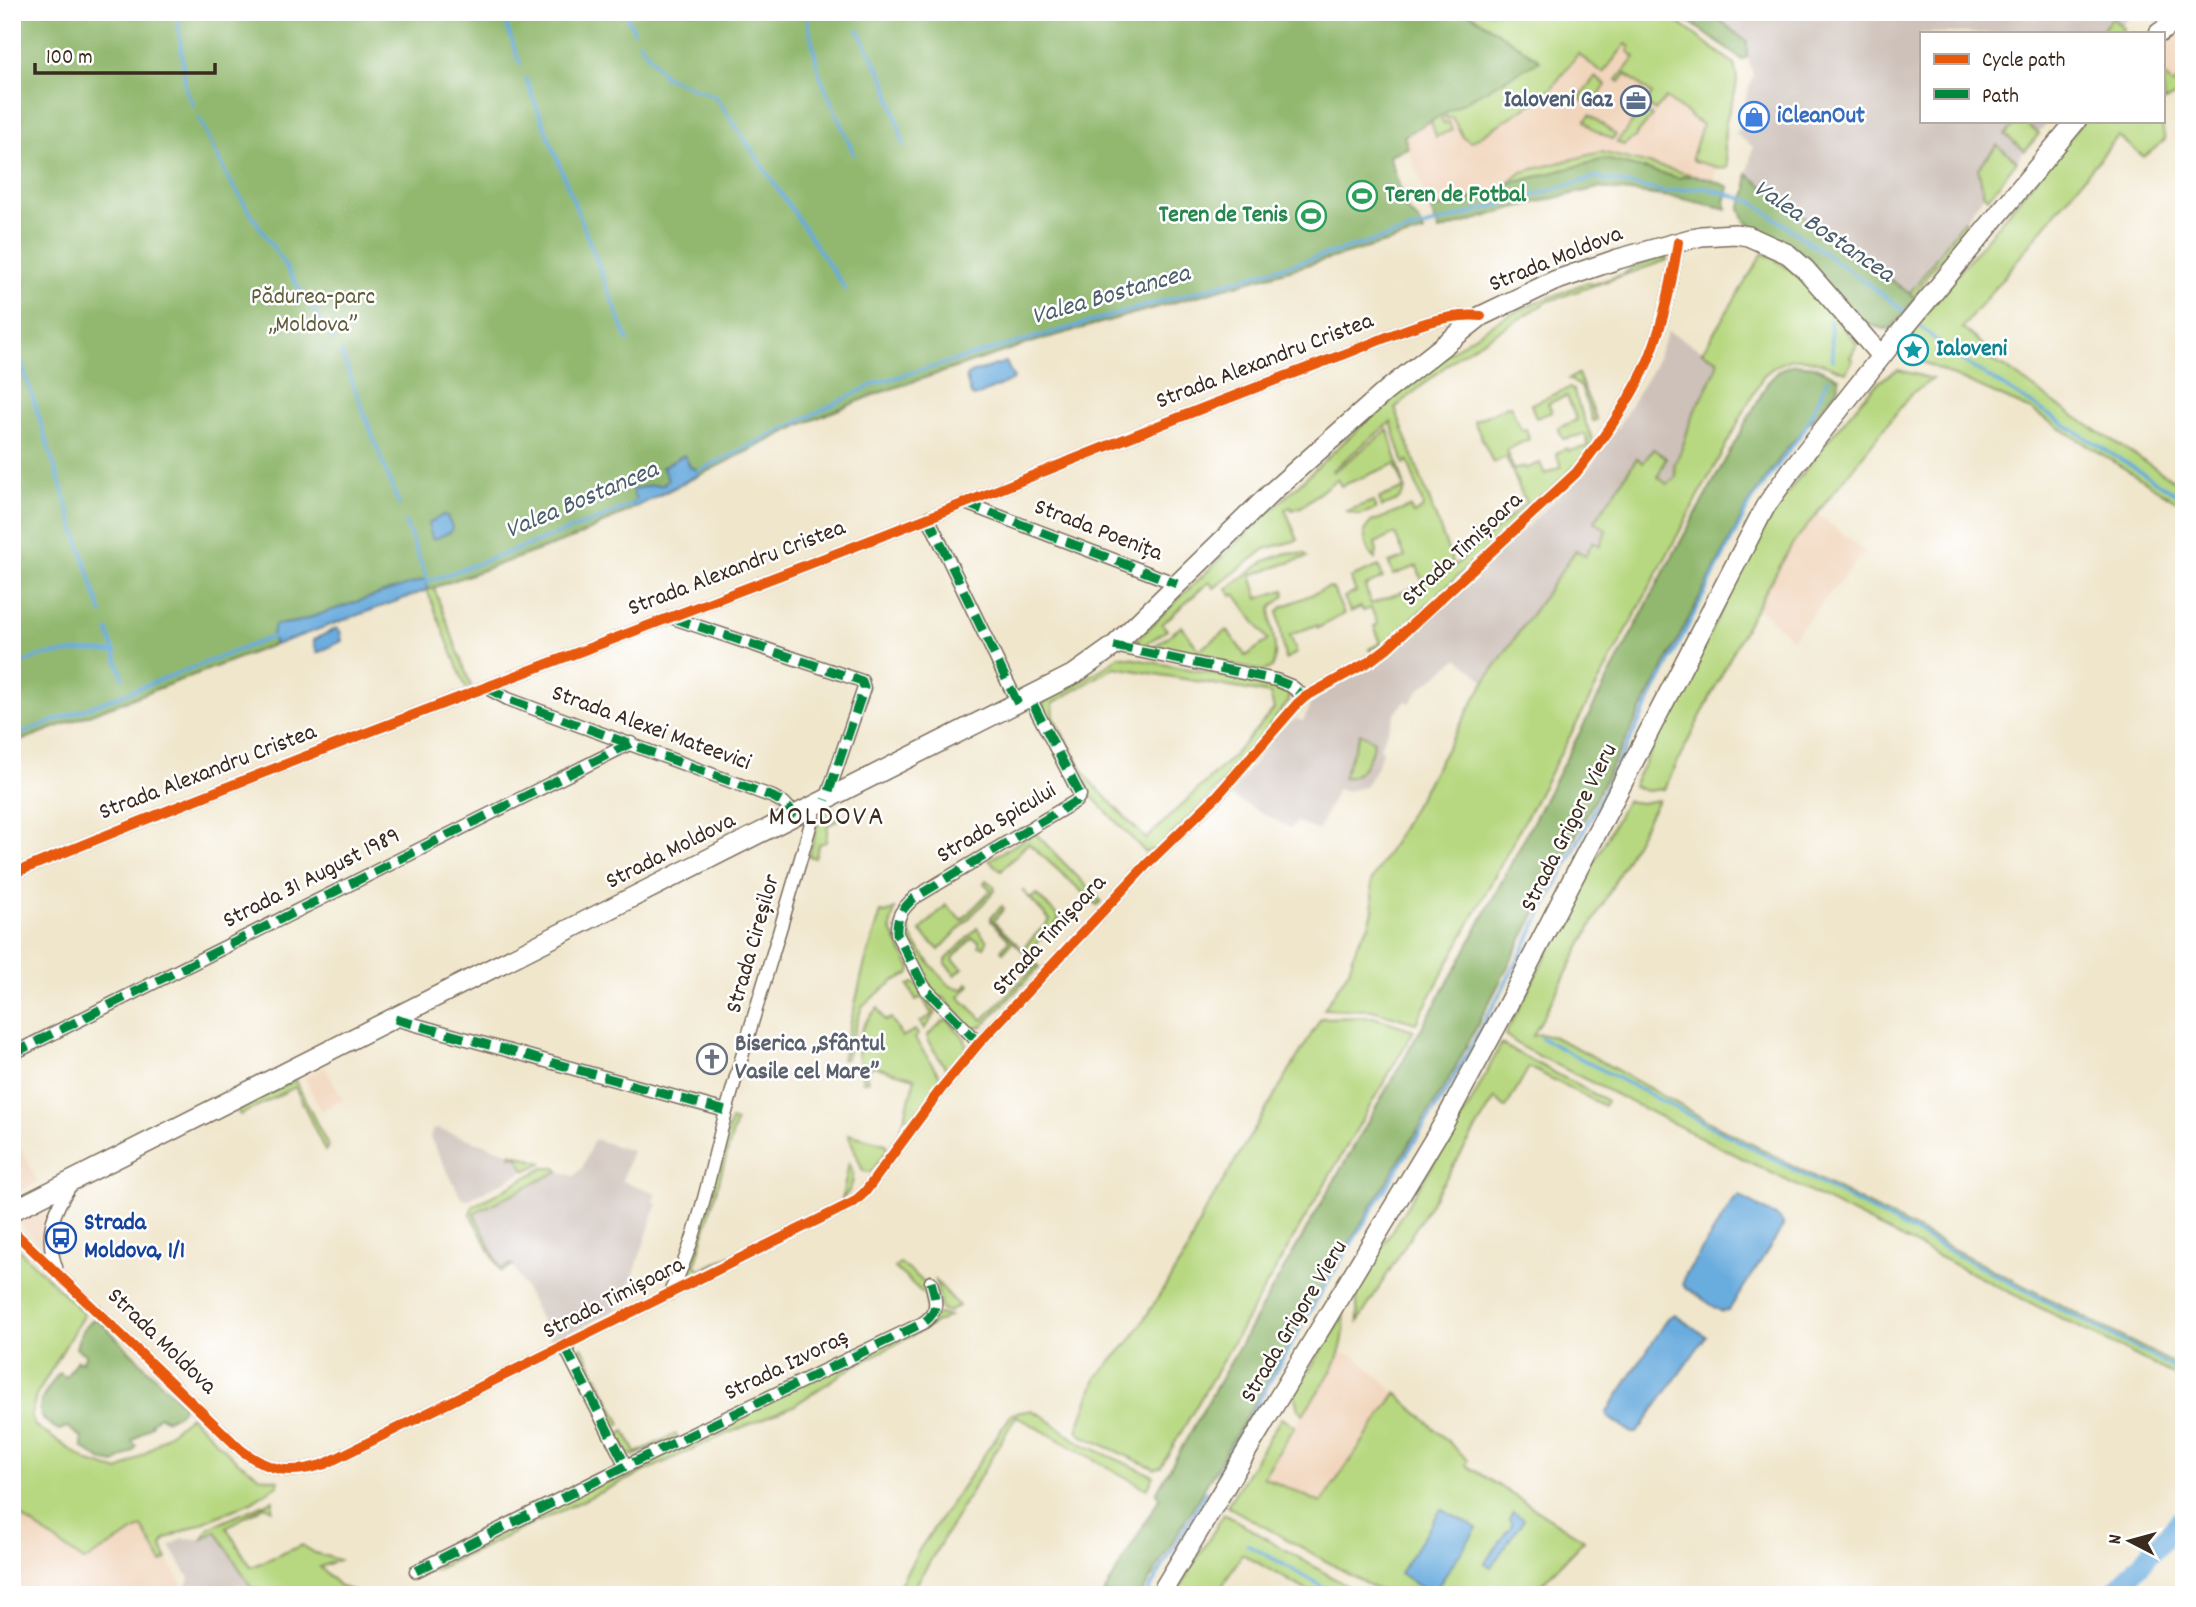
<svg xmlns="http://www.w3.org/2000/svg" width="2196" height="1607" font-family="Dekko,sans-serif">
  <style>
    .built { fill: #f1d5bc }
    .industrial { fill: #cec1b9 }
    .green { fill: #b7d880; stroke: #79814f; stroke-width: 2; fill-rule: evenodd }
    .forest { fill: #91b86e; stroke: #667146; stroke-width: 2 }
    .water { fill: #69acde; stroke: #526b7e; stroke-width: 2 }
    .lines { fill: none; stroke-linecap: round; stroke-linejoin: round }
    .stream { stroke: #69acde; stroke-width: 3.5 }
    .river { stroke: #69acde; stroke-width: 21 }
    .street-casing { stroke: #7a6c5b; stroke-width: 15 }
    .secondary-casing { stroke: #7a6c5b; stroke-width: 22 }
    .street { stroke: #fff; stroke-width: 12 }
    .secondary { stroke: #fff; stroke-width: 19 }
    .quiet { stroke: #00873e; stroke-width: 9; stroke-dasharray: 18 9; stroke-linecap: butt }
    .cycleway-casing { stroke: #fff; stroke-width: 15 }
    .cycleway { stroke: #e8590c; stroke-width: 10 }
    .labels { text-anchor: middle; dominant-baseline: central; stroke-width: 5; stroke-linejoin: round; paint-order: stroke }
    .service-label { font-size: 24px; font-weight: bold; fill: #4e5e75; stroke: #fff; text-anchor: end }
    .shop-label { font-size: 24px; font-weight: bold; fill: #366cbe; stroke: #fff; text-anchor: start }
    .leisure-label { font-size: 24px; font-weight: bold; fill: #27864d; stroke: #fff; text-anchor: start }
    .street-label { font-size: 24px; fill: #3b2a1e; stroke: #fff }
    .park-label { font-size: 24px; fill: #605e3b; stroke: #fff }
    .culture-label { font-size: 24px; font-weight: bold; fill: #0d838f; stroke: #fff; text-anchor: start }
    .worship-label { font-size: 24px; font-weight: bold; fill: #5b616d; stroke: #fff; text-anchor: start }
    .transit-label { font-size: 24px; font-weight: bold; fill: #164399; stroke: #fff; text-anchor: start }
    .water-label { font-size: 26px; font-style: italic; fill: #4d5e6b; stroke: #fff }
    .quarter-label { font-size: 28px; letter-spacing: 2px; fill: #3b2a1e; stroke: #fff }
  </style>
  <rect width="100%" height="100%" fill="#fff"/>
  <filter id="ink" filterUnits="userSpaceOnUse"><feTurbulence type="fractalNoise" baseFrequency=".0143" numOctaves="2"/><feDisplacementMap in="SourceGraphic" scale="14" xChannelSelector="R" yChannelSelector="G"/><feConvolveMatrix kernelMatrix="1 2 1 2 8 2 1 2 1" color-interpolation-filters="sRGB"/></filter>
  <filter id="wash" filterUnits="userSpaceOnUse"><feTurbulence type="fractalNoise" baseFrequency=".00686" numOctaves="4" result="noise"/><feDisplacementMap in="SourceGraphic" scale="28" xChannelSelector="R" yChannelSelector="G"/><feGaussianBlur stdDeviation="1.57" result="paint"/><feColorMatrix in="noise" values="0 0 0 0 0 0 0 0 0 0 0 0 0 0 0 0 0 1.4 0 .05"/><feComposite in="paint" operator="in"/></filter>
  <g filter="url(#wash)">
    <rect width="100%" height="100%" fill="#f0e6cc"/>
    <path class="built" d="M1646,12l62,110 9,42 -4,16 -24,-6 -10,4 -74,-19 -174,51 -27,-74 136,-76z
      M2184,32v61l-21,9 9,-17 -9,-10v-27z
      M1817,514l48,37 -73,88 -35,-32 35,-62z
      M325,1067l18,32 -22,12 -17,-34z
      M12,1129l26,53 -26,13z
      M52,1200l-6,15 -3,33 -30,-30z
      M1341,1354l13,1 42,38 -75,110 -58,-26z
      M12,1510l72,51 58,-34 20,36 5,-4 21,36h-176z"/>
    <path class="industrial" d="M1710,12h422l-16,21h-195v88h127l-60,77 -4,-3 -74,98 -163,-119 6,-27 -18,-14 11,-14 -5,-4 12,-41 -6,-17v-15z
      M1668,331l50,29 -3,16 -22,40 -13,39 -6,9 3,12 -10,8 -9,-7 -5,-28 -10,14 -6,-5 -42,63 12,9 -7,16 -6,-5 -9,15 -9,-6 -91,131 -27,-23 -38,31 -10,14 -4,-2 -9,9 -17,37 3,3 -7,18 -11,19 -19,4 -9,-2 -19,42 -21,-9 -7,6 -60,-32 47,-65 19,-12 7,2 7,-16 21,-17 45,-24 102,-91 113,-108 26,-37 37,-62z
      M438,1129l73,24 -1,2 8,2 7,14 -58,29 -5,-1 -32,-61 2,-8z
      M594,1139l38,12 -10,30 35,12 -3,9 3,2 -26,79 -15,27 -64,32 -39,-77 -12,4 -27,-56 85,-42 15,5 8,-8z
      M216,1531l40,64h-68l-2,-5 3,-12 -19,-32 13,-8 20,1z"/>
    <path class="green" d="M1467,12h197l69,51c10,22 -3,38 -7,59 -3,16 -1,29 2,45l-4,2 -30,-8 -2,-3 10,-33 -36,-27 -11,13 -9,-8 6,-9 -26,-20 -6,8 -3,-2 18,-23 -7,-6 2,-4 -4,-3 -23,29 -25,-19 -31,40 -76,48 -8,-5 -11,-20 -5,2 -1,-3 -5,3 3,5 5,-2 3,8 -16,7 -5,-16 108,-61z
      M2112,18l12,10 -5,5h-19z
      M2163,75l10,10 11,-9v17l-21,9z
      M1595,77l11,8 -15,21 -12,-8z
      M1642,110l10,6 -17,21 -12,8 -6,-3z
      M1590,115l26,20 -4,4 -20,-10 -7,-8z
      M2017,121h6l16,13 -14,17 -20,-16z
      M2083,121h78l4,19 -21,17 -26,-21 -156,192 21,17 -9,7 31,15 52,38 127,82v19l-153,-96 -111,-49 -16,-13 2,-11z
      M1997,145l20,16 -29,37 -4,-3 -6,-27z
      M1601,152l88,22 -10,4 -74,-19 -97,25 14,-12z
      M1964,220l4,6 -39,47 -15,24 -4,-4z
      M1763,253c42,21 65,56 94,91l-7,14 3,2 -7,12c-35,-12 -52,-24 -83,4l-347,647 -44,-13 -48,-1 25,-39 8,-26 12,-19 4,-14 -2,-29 114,-201 91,-131 9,6 8,-15 7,5 6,-16 -11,-9 42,-63 6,5 10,-14 13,9 -8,19 9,7 9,-7 -2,-13c10,-14 12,-31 18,-47 8,-20 22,-35 26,-57l-16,-8z
      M1666,256l1,4 -118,41 -90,54 -64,53 59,158 72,-63 -20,-46 -13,6 -19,-42 36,-16 11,25 5,-1 3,10 -23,11 8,20 10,-4 1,3 15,-6 5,11 16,-7 -5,-14 11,-5 1,3 21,-5 -4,-12 -22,5 -5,-11 19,-8 -10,-24 -19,7 4,9 -16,6 -5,-14 38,-16 4,2 21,54 -13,17 -197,184 -13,7 -2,-3 12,-6 -7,-17 4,-2 -7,-16 -8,3 -2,-4 -11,5 -6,-15 12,-5 -6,-14 29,-12 4,12 -18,8 6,18 52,-20 -6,-18 -24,9 -4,-12 16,-6 -10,-23 -20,9 2,9 -2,7c-7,-5 -10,-19 -11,-28l7,-9 39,-15 3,7 9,-5 1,-4 -15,-44 -4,3 -13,-42 -59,48 1,2 55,-42 17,58c-2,13 -12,14 -23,19l-3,-9 26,-10 -10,-24 -54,22 -4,-7 -36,28 -9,3 -1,-3 -6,2 13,31 -33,9 -51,39 -5,-6 -47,42 5,6 -23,15 -8,-4c51,-52 104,-101 157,-151 64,-61 129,-124 205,-169 27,-16 58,-26 88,-38l8,1 30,-10 8,-7z
      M1898,370l35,9 -21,14 -120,152 -45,79 -83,165 -18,2 -13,-5 127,-253c25,-39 54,-76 84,-112 16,-19 31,-40 54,-51z
      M1578,374l19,46 -4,1 -12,-34 -12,-8z
      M1373,501l3,8 -17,6 -12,-4z
      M1286,553l19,1 2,3 -56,18 7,23 26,-8 1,5 -14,13c-3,21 10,39 1,60l-10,3 -111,-22 31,-23 17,24 28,-20 19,26 22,-16 -33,-46 -3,2 -5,-7 38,-28z
      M1329,587l4,2 11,25 -26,14 -2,-3 -26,10 7,18 -12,6 -7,-47 4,-5z
      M434,588l37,98 -5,2 -39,-98z
      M1119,656l166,31 4,7v7l-61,76 -71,72 -12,3 -69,-72 -33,-68 1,-10 63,-36zM1115,667l155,27 4,15 -40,46 -88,84 -57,-59 -35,-61 -1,-16z
      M1360,733l14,8c-4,18 -11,36 -31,37z
      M1658,800l-125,236 7,-2 14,3 25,12 138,77 467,243v11l-659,-331 -20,-14 121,-234 15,2z
      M833,808l7,11 -12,6 -2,17 -7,2 -4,14 -6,-2 11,-40 4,-5z
      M1035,833l66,68 -4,4 -69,-62 -27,28 -12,-11z
      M986,880l8,6 1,5 -56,59 -19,-19 26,-26 16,15 29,-30 -7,-7z
      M1022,890l9,9 5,-5 22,22 1,4 -33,34 -13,-13 -10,11 -2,-2 8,-10 -18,-19v-4l11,-11 2,3 -11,12 29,28 28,-29z
      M895,909l-4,14v7l20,39 -2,5 -15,7 -32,25 -16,53 -4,1 22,-94 17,-54 5,1z
      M900,919l8,8 7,17 22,28 13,14 13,3 5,-6 2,2 -11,12 24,23 54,-56 2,3 -56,59 -13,2 -26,-30 -8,-2 -36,-65z
      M977,928l10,13 -3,6 -5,-1v-5l-7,-3 -18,19 -1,3 10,8 -8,7 -9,-11v-4z
      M914,983l3,1 19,29 -12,16 -4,-7 12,-7 -10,-18 -6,3 -8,-15z
      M878,1008l7,13 6,-3 11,19 13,-7 3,4 -3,5 27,40 -44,64 17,-65 -43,-12 -6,9 2,6 -5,1c-7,-30 -10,-51 15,-74z
      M1373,1017l41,13 -253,437 -6,2 -72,-33 -6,-5 19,-53 35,-38 56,-88 14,-34 120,-200z
      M943,1021h6l16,18 2,11 -16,19 -4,1 -19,-29v-6z
      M1501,1044l106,57 -3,5 -75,-39 -23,41 -11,-10 -137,224 -2,-34 115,-185z
      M295,1080l33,66 -3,5 -30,-64 -55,28 -3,-5z
      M731,1120l5,2 -1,3 -40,140 6,5 85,-42 -8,7 -81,39 -7,-5v-3z
      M848,1134l38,10 1,6 -16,22 -8,-1z
      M511,1153l31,10 -17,8 -7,-14 -8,-1z
      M849,1162c7,14 5,26 -7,37z
      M544,1168h12l3,3 -85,42 27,56 11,-5 1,2 -12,6 -31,-58 3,-8z
      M12,1243l72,71 -48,82 -5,20 4,10 54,36 30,9 28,-19 43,-36 47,45 24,16 17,3v5l-27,17 -86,37 -3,7 5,13 -5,4 -20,-36 -58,34 -72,-51z
      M900,1263l27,21 6,23 -5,6 -3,-18 -30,-27z
      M936,1281l23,25 -11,6 -7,-4z
      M938,1314l11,2 -95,50 -61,40 -90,38 -270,127 -5,-2z
      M1344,1315c3,43 -19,65 -41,99l-5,-5 -4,-15z
      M582,1347l39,77 -10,5 -37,-76z
      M1396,1393l72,67 -2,5 118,75 -53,55h-144l-160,-89 54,-88 14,8 -32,51 58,26z
      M1031,1410l12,6 37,27 74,33 -7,13 -131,-73 -106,179h-16l25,-45 93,-136z
      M625,1431l11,22 40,-19 2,5 -45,17 -9,-5 -9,-14z
      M273,1500l-1,10 -7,-4 -39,21 25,40 51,-22 13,8 24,7 -19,7 21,20 26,8h-111l-40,-64 -13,8 6,-11z
      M2184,1507v22l-60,66h-24z
      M1224,1514l13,7 125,74h-47l-73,-41 -25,41h-42z"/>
    <path class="forest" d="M12,12h1455l73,48 -136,76 4,12 -19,7 18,55 13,12 4,10 -391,110 -154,51 -79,32 -224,112 -303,108 -261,99z
      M1676,12h34l37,30v15l-5,3z
      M1605,159l74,19c17,-6 34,2 50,9l-4,15 2,7 -48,-11 -81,-10 -85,20 -74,23 -8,-21 76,-22 1,-4z
      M1747,174l167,123 -2,7 -21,24 -6,1 -19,-5 -82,-79 -39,-24 -5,-13 7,-17z
      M1794,364l20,2 25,12 -2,12 -52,61 -34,48 -299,575 -87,143 -224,378h-38l57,-98 -4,-4 14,-25 291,-509 204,-389 103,-188 13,-13z
      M94,1319h4l84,85 1,5 -6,6 -10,5 -8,-4 -8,7 1,2 -20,16 4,5 -3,5 -18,12 -14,-3 -19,-13v-9l-15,-11 -8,3c-6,-4 -16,-8 -18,-15 -6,-12 11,-32 18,-42l7,4 11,-17 5,2 4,-7 -10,-7c2,-10 8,-24 18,-29z"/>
    <path class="water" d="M1006,362l8,17 -40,18 -3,-2 -5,-18 5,-4z
      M684,455l7,13h4l3,7 -64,33 -3,-5 5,-3 -4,-10 18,-5h13l5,-6 -6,-12z
      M443,515l4,1 5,11 -2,5 -15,7 -3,-1 -4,-14z
      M425,579l2,11 -152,55 -3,-11 3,-9 22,-3z
      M337,628l3,3 2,10 -25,12 -4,-13z
      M1739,1196l40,22 4,5v4l-54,83 -7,2 -37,-25 -2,-4 3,-9 49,-76z
      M1675,1315l31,21 -69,97h-5l-25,-17v-4l62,-95z
      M1441,1509l36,19 -45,67 -32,-22z
      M1513,1512l11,7 -33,48 -6,-4 27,-38 -3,-6z"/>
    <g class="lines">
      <path class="stream" d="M177,12l9,78 8,16
        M502,12l18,52
        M625,12l9,19
        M806,12l13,62 35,80
        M858,30l28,52 18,63
        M639,42l25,34 52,21 130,193
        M526,79l102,262
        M199,118l29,60 105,162
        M1830,321l3,39
        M1918,324l32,29 234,146
        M12,348l8,10 82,256
        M341,352l58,153
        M693,474l183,-91 721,-206 67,15 39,-5 48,14 142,101 14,12
        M405,522l23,59
        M424,583l178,-65 34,-16
        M108,631l15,47
        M12,668l27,-12 43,-5 34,1
        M12,737l263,-101
        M1541,1038l643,335
        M1217,1474l103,-180 134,-216 64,-118 233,-458 53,-72 24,-51
        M1247,1544l91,51
        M1146,1595l60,-103"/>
      <path class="river" d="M2112,1595l72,-78"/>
    </g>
  </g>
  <g filter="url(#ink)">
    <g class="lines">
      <g class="street-casing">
        <path id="street" d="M965,503l212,81
          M928,517l90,187
          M670,617l192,64 2,7 -38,112
          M1114,646l162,34 15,6 14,11
          M487,688l21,11 265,98 11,6 12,13
          M12,874c316,-132 640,-246 958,-373 125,-50 249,-101 375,-147 43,-16 90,-42 136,-38
          M395,1019l331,92
          M979,1043l-55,-56 -27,-53c-1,-17 5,-25 17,-36l162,-97 4,-6 -50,-97
          M12,1054l619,-311
          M12,1230l229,220c30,22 48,25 84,14l529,-262 11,-10 76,-103 38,-46 169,-180 69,-67 80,-92 8,-7 65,-36 17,-13 189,-175c25,-32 51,-67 69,-105 17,-38 27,-85 33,-126
          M56,1267c-12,-34 -3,-56 16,-84
          M669,1294c30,-55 40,-122 57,-182 29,-103 62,-205 90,-307
          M565,1347l61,119
          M416,1571l210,-105 297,-143c17,-12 13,-23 8,-41"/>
      </g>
      <g class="secondary-casing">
        <path id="secondary" d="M2159,33l25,-17
          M12,1211l1064,-538 38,-27 160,-156 112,-99 95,-75 73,-35 64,-22 83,-23 34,-2 13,2 40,18 17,15 76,87
          M1160,1595l284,-472 60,-111 261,-505 27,-38 103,-130 181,-218"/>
      </g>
      <use href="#street" class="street"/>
      <use href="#secondary" class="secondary"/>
      <path class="quiet" d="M965,503l212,81
        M928,517l90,187
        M673,618l189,63 2,7 -38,112
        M1114,646l162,34 15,6 14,11
        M487,688l21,11 265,98 11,6 12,13
        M395,1019l331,92
        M979,1043l-55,-56 -27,-53c-1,-17 5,-25 17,-36l162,-97 4,-6 -50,-97
        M12,1054l619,-311
        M565,1347l61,119
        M416,1571l210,-105 297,-143c17,-12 13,-23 8,-41"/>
      <g class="cycleway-casing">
        <path id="cycleway" d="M12,874c316,-132 640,-246 958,-373 125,-50 249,-101 375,-147 43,-16 90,-42 136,-38
          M12,1230l229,220c30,22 48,25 84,14l529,-262 11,-10 76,-103 38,-46 169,-180 69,-67 80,-92 8,-7 65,-36 17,-13 189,-175c25,-32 51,-67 69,-105 17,-38 27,-85 33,-126"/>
      </g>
      <use href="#cycleway" class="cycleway"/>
    </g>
  </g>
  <defs>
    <g id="office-ring" transform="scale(1.575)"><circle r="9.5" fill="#fff" stroke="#5c6f8a" stroke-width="1.5"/><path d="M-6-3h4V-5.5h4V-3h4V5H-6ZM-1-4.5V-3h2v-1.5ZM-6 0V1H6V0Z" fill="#5c6f8a"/></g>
    <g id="shop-ring" transform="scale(1.575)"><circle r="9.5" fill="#fff" stroke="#3f7fe0" stroke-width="1.5"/><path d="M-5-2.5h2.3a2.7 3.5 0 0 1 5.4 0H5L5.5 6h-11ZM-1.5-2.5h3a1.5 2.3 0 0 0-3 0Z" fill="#3f7fe0"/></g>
    <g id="stadium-ring" transform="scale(1.575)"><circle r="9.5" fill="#fff" stroke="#2e9e5b" stroke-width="1.5"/><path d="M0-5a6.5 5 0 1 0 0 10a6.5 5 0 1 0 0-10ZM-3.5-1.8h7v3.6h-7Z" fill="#2e9e5b"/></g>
    <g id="sight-ring" transform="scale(1.575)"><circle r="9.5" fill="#fff" stroke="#0f9aa8" stroke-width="1.5"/><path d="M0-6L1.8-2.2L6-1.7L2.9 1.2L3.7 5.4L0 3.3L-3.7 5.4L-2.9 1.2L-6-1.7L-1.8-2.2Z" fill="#0f9aa8"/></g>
    <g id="church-ring" transform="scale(1.575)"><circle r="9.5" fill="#fff" stroke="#6b7280" stroke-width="1.5"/><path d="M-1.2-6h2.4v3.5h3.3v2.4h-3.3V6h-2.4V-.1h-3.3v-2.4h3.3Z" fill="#6b7280"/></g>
    <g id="bus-ring" transform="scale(1.575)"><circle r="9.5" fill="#fff" stroke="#1a4fb4" stroke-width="1.5"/><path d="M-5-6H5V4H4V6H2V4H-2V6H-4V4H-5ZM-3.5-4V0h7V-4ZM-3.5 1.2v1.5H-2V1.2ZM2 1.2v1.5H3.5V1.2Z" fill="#1a4fb4"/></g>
  </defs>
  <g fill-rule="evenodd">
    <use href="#office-ring" x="1636" y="101"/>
    <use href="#shop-ring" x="1754" y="117"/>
    <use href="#stadium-ring" x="1362" y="196"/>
    <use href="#stadium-ring" x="1311" y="216"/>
    <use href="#sight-ring" x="1913" y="350"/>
    <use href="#church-ring" x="712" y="1059"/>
    <use href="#bus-ring" x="61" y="1238"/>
  </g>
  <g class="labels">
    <g class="service-label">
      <text x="1613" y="101">Ialoveni Gaz</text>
    </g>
    <g class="shop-label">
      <text x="1777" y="117">iCleanOut</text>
    </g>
    <g class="leisure-label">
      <text x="1385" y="196">Teren de Fotbal</text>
      <text x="1288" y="216" text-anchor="end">Teren de Tenis</text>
    </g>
    <g class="street-label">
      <text transform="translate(1556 260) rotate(-22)">Strada Moldova</text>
      <text transform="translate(1265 362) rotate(-21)">Strada Alexandru Cristea</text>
      <text transform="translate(1098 531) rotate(21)">Strada Poenița</text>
      <text transform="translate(1463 550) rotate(-43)">Strada Timișoara</text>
      <text transform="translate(737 569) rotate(-21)">Strada Alexandru Cristea</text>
      <text transform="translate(651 729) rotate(20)">Strada Alexei Mateevici</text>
      <text transform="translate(208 773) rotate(-21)">Strada Alexandru Cristea</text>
      <text transform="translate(997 824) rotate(-31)">Strada Spicului</text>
      <text transform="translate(1570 828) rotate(-63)">Strada Grigore Vieru</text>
      <text transform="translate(671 852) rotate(-27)">Strada Moldova</text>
      <text transform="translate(312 879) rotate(-27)">Strada 31 August 1989</text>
      <text transform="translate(1050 936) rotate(-47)">Strada Timișoara</text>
      <text transform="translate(754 944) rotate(-74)">Strada Cireșilor</text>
      <text transform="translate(614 1299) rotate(-27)">Strada Timișoara</text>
      <text transform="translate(1295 1322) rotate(-59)">Strada Grigore Vieru</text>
      <text transform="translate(161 1342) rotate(44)">Strada Moldova</text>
      <text transform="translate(787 1366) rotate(-26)">Strada Izvoraș</text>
    </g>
    <g class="park-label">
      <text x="313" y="298">Pădurea-parc<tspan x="313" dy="28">„Moldova”</tspan></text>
    </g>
    <g class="culture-label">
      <text x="1936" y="350">Ialoveni</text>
    </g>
    <g class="worship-label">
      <text x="735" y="1045">Biserica „Sfântul<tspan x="735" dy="28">Vasile cel Mare”</tspan></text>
    </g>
    <g class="transit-label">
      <text x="84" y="1224">Strada<tspan x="84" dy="28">Moldova, 1/1</tspan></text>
    </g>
    <g class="water-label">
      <text transform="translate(1823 232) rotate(34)">Valea Bostancea</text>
      <text transform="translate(1111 296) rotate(-16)">Valea Bostancea</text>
      <text transform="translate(582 501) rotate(-23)">Valea Bostancea</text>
    </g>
    <g class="quarter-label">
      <text x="827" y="819">MOLDOVA</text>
    </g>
  </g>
  <rect width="2196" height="1607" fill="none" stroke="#fff" stroke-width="42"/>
  <rect x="1920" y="32" width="245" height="91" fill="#ffffff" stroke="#b1aaa5" stroke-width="2"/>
  <rect x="1934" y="54" width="35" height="10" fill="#e8590c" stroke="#b1aaa5" stroke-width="2"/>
  <text x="1982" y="66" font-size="21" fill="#3b2a1e">Cycle path</text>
  <rect x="1934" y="89" width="35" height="10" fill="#00873e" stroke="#b1aaa5" stroke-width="2"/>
  <text x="1982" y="102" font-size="21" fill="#3b2a1e">Path</text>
  <g transform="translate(2130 1541) rotate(276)" stroke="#ffffff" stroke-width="5" paint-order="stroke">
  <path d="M0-5L12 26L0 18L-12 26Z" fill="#3b2a1e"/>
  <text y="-10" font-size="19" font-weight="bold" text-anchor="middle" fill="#3b2a1e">N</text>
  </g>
  <path d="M35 63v10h180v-10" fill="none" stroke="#3b2a1e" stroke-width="3.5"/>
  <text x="46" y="63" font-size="21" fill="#3b2a1e" stroke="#ffffff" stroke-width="5" paint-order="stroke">100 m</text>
</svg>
